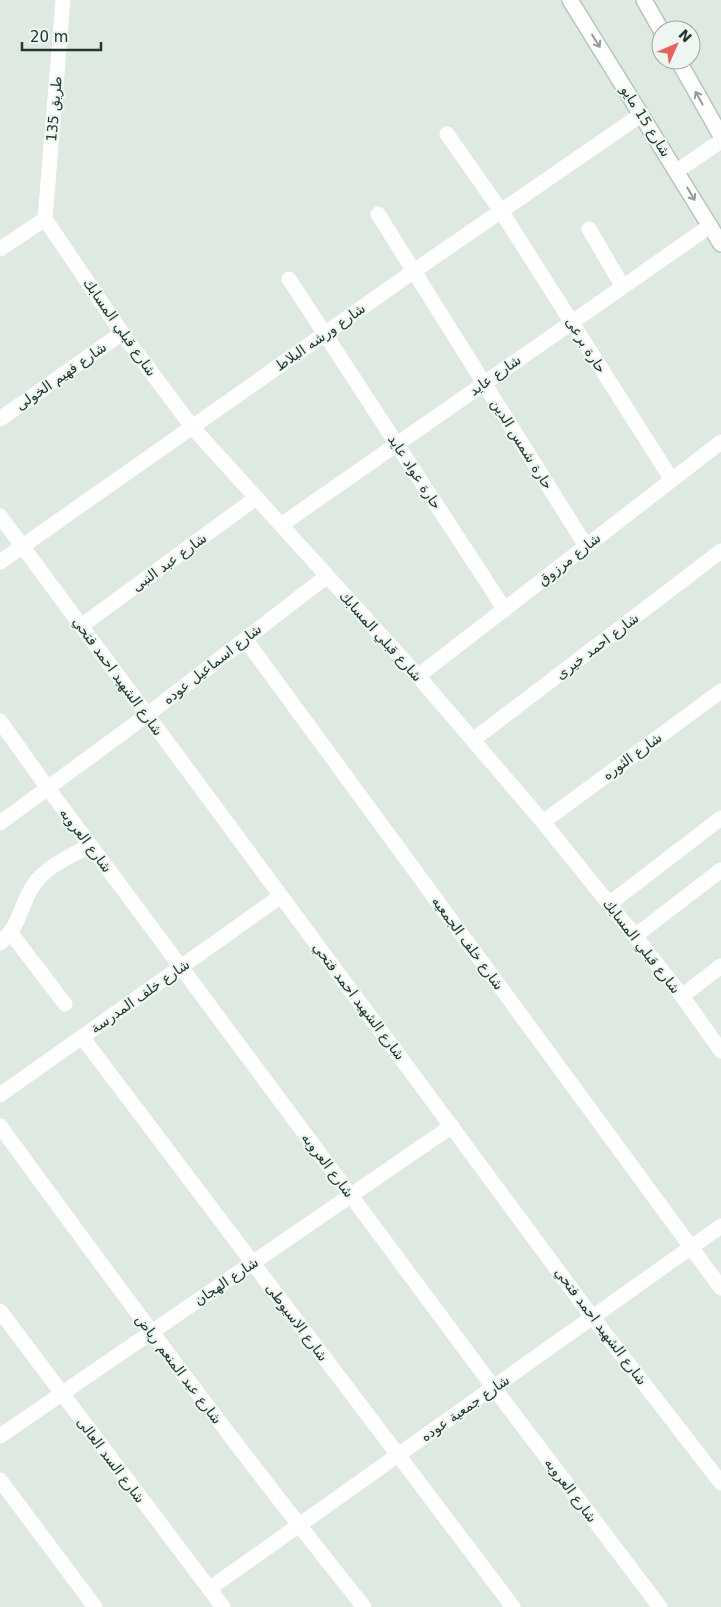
<svg xmlns="http://www.w3.org/2000/svg" width="721" height="1607" font-family="'DejaVu Sans','Noto Naskh Arabic',sans-serif">
  <style>
    .lines { fill: none; stroke-linecap: round; stroke-linejoin: round }
    .secondary-casing { stroke: #b2c8bc; stroke-width: 18 }
    .lane { stroke: #fff; stroke-width: 15 }
    .street { stroke: #fff; stroke-width: 15 }
    .secondary { stroke: #fff; stroke-width: 15 }
    .oneway { stroke: #909c96 }
    .labels { text-anchor: middle; dominant-baseline: central; stroke-width: 4; stroke-linejoin: round; paint-order: stroke }
    .street-label { font-size: 14px; fill: #20382d; stroke: #eef6f1 }
  </style>
  <rect width="100%" height="100%" fill="#dee9e2"/>
  <g class="lines">
    <g class="secondary-casing">
      <path id="secondary" d="M570,0l151,244
        M644,0l17,30
        M678,60l43,76"/>
    </g>
    <path class="lane" d="M609,904l112,-86
      M10,932l55,72
      M0,943c22,-19 20,-40 35,-60 13,-18 37,-27 55,-38"/>
    <path class="street" d="M447,134l54,77 171,269
      M677,171l44,-30
      M378,214l208,332
      M45,219l77,114 71,95 225,248 125,146 92,114 47,60 39,55
      M45,219l18,-219
      M589,229l34,58
      M0,249l45,-30
      M289,279l216,331
      M0,419l122,-86
      M0,516l593,802 128,165
      M281,525l429,-299
      M0,562l414,-291 228,-157
      M81,626l175,-128
      M245,639l476,649
      M418,676l303,-234
      M0,721l47,66 447,601 166,219
      M473,740l248,-189
      M543,822l178,-131
      M0,823l147,-108 180,-139
      M635,936l86,-66
      M682,996l39,-30
      M82,1037l431,570
      M0,1095l281,-199
      M0,1126c119,163 238,324 364,481
      M0,1311l223,296
      M0,1436l452,-310
      M0,1480l95,127
      M209,1589l512,-363"/>
    <use href="#secondary" class="secondary"/>
  </g>
  <defs><path id="oneway-shaft" d="M-6 0H5M1.5-3L5.5 0L1.5 3" fill="none" stroke-width="1.6" stroke-linecap="round" stroke-linejoin="round" transform="scale(1.25)"/></defs>
  <g class="oneway">
    <use href="#oneway-shaft" transform="translate(596 41) rotate(58)"/>
    <use href="#oneway-shaft" transform="translate(699 98) rotate(-119)"/>
    <use href="#oneway-shaft" transform="translate(691 194) rotate(59)"/>
  </g>
  <g class="labels">
    <g class="street-label">
      <text transform="translate(54 109) rotate(-85)">طريق 135</text>
      <text transform="translate(646 121) rotate(58)">شارع 15 مايو</text>
      <text transform="translate(120 327) rotate(55)">شارع قبلي المسابك</text>
      <text transform="translate(320 337) rotate(-35)">شارع ورشه البلاط</text>
      <text transform="translate(586 345) rotate(58)">حارة برعى</text>
      <text transform="translate(495 375) rotate(-35)">شارع عايد</text>
      <text transform="translate(61 376) rotate(-35)">شارع فهيم الخولى</text>
      <text transform="translate(522 444) rotate(58)">حارة شمس الدين</text>
      <text transform="translate(415 472) rotate(57)">حارة عواد عايد</text>
      <text transform="translate(569 559) rotate(-38)">شارع مرزوق</text>
      <text transform="translate(169 562) rotate(-36)">شارع عبد النبى</text>
      <text transform="translate(381 636) rotate(48)">شارع قبلي المسابك</text>
      <text transform="translate(597 646) rotate(-37)">شارع احمد خيرى</text>
      <text transform="translate(212 664) rotate(-38)">شارع اسماعيل عوده</text>
      <text transform="translate(118 676) rotate(54)">شارع الشهيد احمد فتحي</text>
      <text transform="translate(632 756) rotate(-36)">شارع الثوره</text>
      <text transform="translate(86 840) rotate(53)">شارع العروبه</text>
      <text transform="translate(468 943) rotate(54)">شارع خلف الجمعيه</text>
      <text transform="translate(642 946) rotate(52)">شارع قبلي المسابك</text>
      <text transform="translate(140 996) rotate(-35)">شارع خلف المدرسة</text>
      <text transform="translate(359 1001) rotate(53)">شارع الشهيد احمد فتحي</text>
      <text transform="translate(328 1165) rotate(53)">شارع العروبه</text>
      <text transform="translate(226 1281) rotate(-34)">شارع الهجان</text>
      <text transform="translate(297 1322) rotate(53)">شارع الاسيوطى</text>
      <text transform="translate(601 1326) rotate(53)">شارع الشهيد احمد فتحي</text>
      <text transform="translate(179 1369) rotate(53)">شارع عبد المنعم رياض</text>
      <text transform="translate(465 1408) rotate(-35)">شارع جمعية عوده</text>
      <text transform="translate(111 1460) rotate(53)">شارع السد العالى</text>
      <text transform="translate(571 1490) rotate(53)">شارع العروبه</text>
    </g>
  </g>
  <g transform="translate(676 45) rotate(45)"><circle r="24" fill="#eef6f1" stroke="#9caaa3"/>
  <path d="M0-4L9 19L0 12L-9 19Z" fill="#ec6159"/>
  <text y="-8" font-size="14" font-weight="bold" text-anchor="middle" fill="#20382d">N</text>
  </g>
  <path d="M22 42v8h79v-8" fill="none" stroke="#20382d" stroke-width="2.5"/>
  <text x="30" y="42" font-size="15" fill="#20382d" stroke="#eef6f1" stroke-width="4" paint-order="stroke">20 m</text>
</svg>
